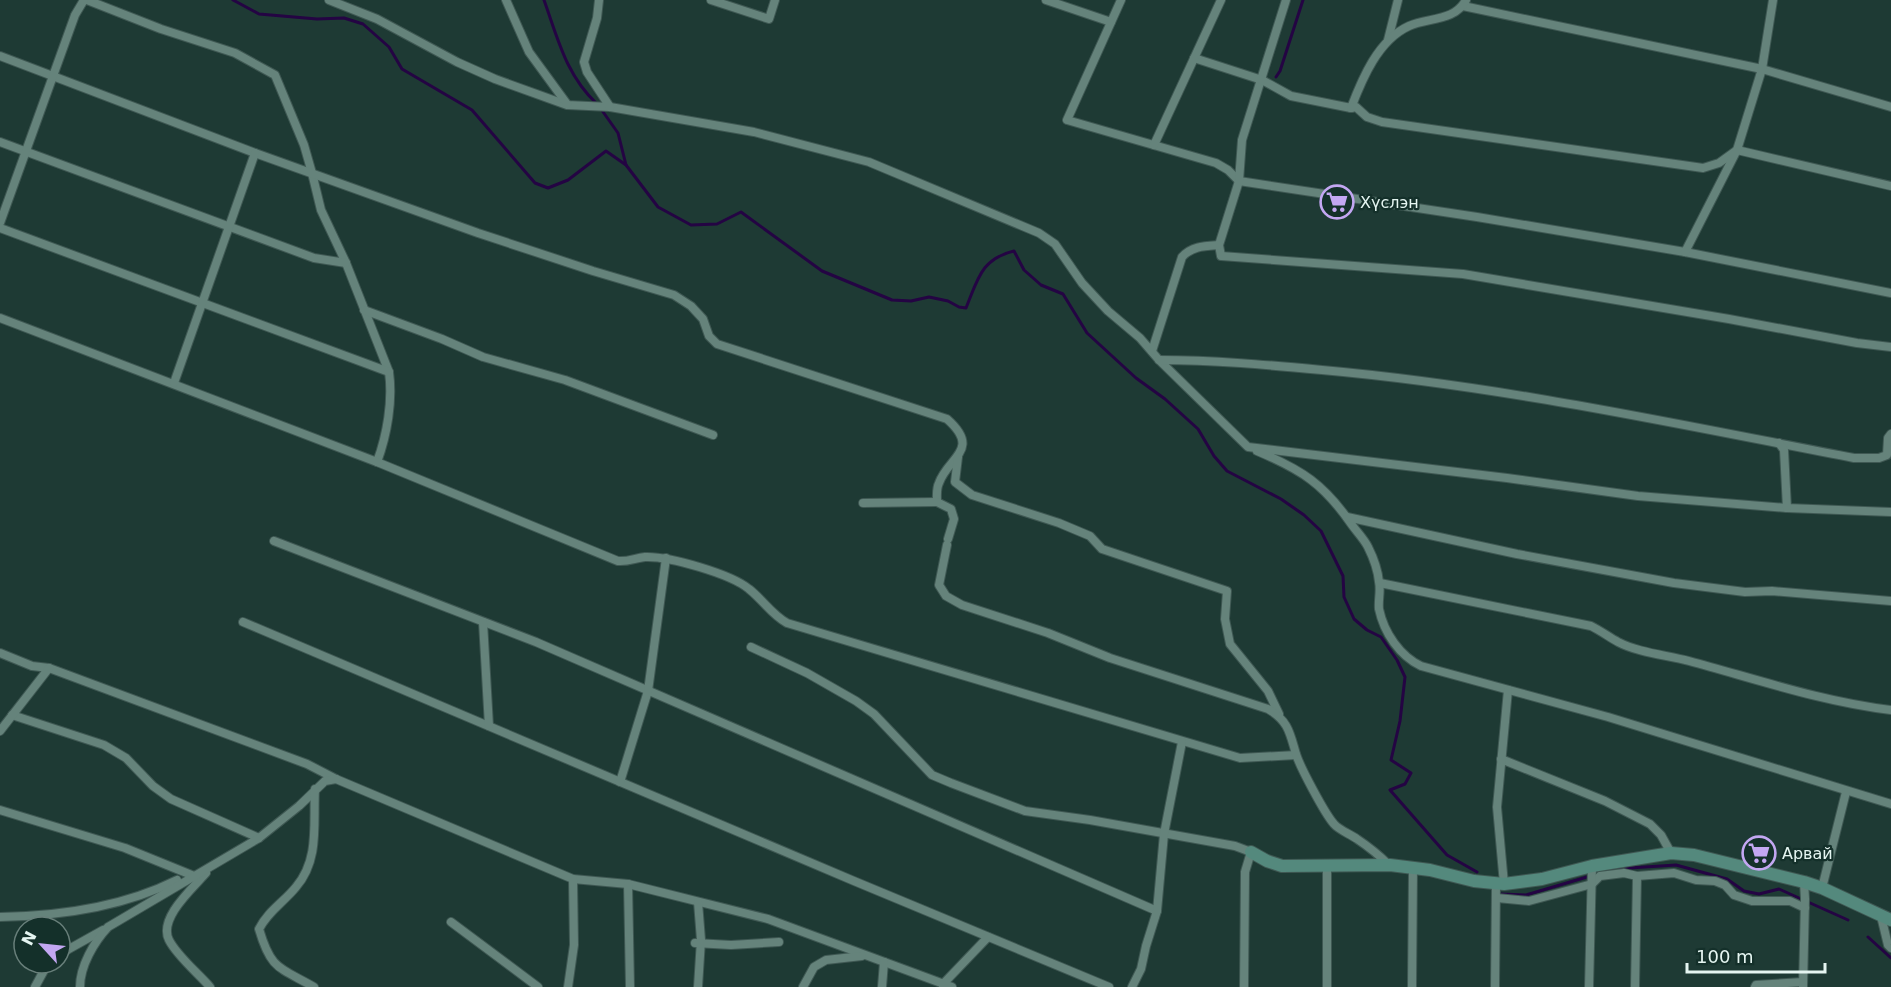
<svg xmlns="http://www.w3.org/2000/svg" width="1891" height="987" font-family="'DejaVu Sans',sans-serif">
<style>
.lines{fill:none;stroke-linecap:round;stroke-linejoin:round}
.stream{stroke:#240443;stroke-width:3}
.street-casing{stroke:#3f5853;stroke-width:10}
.secondary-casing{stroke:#3f5853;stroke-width:14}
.street{stroke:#65837b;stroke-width:8}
.secondary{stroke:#54897d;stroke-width:12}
.labels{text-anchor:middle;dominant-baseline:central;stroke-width:4.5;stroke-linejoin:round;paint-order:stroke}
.poi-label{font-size:16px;fill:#e5f5f1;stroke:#14302a;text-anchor:start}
</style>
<rect width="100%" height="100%" fill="#1e3a34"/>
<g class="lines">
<g class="stream">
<path d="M 233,0 L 259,14 L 317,19 L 344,18 L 363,24 L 389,47 L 402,69 L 472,110 L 535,183 L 548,188 L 568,180 L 606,151 L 626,165 L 658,207 L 691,225 L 717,224 L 741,212 L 822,271 L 892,300 L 911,301 L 929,297 L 948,301 L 959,307 L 966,308 C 978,279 981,259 1014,251 L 1024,270 L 1041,285 L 1063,294 L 1087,333 L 1136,378 L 1165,399 L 1198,429 L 1214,456 L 1227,471 L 1281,499 L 1304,515 L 1321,531 L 1343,576 L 1344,597 L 1354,619 L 1367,630 L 1381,637 L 1397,660 L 1405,677 L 1400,721 L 1391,760 L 1411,773 L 1405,784 L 1390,790 L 1447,855 L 1477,872"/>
<path d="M 544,0 C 558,39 566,75 597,104"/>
<polyline points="1276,77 1280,71 1303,0"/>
<polyline points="601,109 618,133 626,165"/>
<polyline points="1501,894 1526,895 1614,869 1676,865 1727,879 1744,891 1759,894 1779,889 1848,920"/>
<polyline points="1868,937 1891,958"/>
</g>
<defs>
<g id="street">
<path d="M 87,0 L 161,29 L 235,53 L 275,75 L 304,145 L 312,173 L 321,210 L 346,263 L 389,372 C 393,401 387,435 377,462"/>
<polyline points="329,0 377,19 457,62 495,79 567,105 610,107 754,132 869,162 1039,233 1055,244 1082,283 1108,311 1140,338 1159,360 1248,447 1507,478 1638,496 1787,508 1891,512"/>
<polyline points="506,0 529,52 567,104"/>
<polyline points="599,0 597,18 584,62 587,72 610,107"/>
<polyline points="711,0 769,19 775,0"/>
<polyline points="1046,0 1111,22"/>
<polyline points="1121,0 1067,120 1216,163 1228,170 1239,181 1477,217 1685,252 1891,293"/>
<polyline points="1286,0 1242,140 1239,181 1219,245 1221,256 1463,274 1729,319 1857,343 1891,347"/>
<polyline points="1463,6 1762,69 1891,107"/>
<polyline points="1388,40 1398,0"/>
<path d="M 0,56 L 255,153 L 478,233 L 593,271 L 674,295 L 691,306 L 703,319 L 709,336 L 717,344 L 947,419 C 982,450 948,457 939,483 C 936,489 937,496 937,502 L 951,509 L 954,519 L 948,539"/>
<path d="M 1194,58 L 1262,80 L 1291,96 L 1351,108 C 1362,79 1378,40 1409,26 C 1428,17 1454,22 1466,0"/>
<polyline points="1351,108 1356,107 1367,117 1382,122 1703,168 1719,163 1737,150 1891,186"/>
<polyline points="0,142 314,258 346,263"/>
<polyline points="1154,145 1221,0"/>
<polyline points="0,223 75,15 84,0"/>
<polyline points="0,228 389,372"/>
<polyline points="1685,252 1737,150 1762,69 1773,0"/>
<polyline points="364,310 442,339 483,357 565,380 713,435"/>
<path d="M 0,318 L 377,462 L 618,561 C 628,562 635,558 645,557 C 669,556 731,574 749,589 C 763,600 772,615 787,623 L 1240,758 L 1296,755"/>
<path d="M 1152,351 L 1182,257 C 1192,246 1205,246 1219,245"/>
<path d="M 1159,360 C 1214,360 1268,365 1322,370 C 1502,386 1677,424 1854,458 L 1879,458 L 1887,455 L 1888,438 L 1891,434"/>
<polyline points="174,383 255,153"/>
<polyline points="1779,443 1784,450 1787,508"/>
<path d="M 1257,451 C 1302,470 1324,484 1352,525 C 1357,532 1364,539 1368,547 C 1373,557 1378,571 1379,582 C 1381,591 1378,600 1379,609 C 1384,633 1400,656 1421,666 L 1608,717 L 1891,804"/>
<polyline points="958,457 955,482 972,495 1059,523 1090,536 1102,549 1227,591 1225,619 1230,644 1268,691 1279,714"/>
<polyline points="863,503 937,502"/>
<polyline points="1347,517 1517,554 1674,583 1745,592 1772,591 1891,601"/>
<polyline points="274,541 536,642 1157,911"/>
<path d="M 947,545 L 939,585 L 946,596 L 962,605 L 1048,633 L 1110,658 L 1268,709 C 1289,721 1290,734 1296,754 C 1300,767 1325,814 1334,824 C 1339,830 1350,834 1357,839 C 1369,847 1379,855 1389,865"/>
<path d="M 1380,583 L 1591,626 C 1601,631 1609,637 1618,642 C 1639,653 1667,655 1689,661 C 1756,679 1823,702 1891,710"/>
<polyline points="243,622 854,881 1109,987"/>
<polyline points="483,622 489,726"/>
<polyline points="751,647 807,673 856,701 874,714 932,775 951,783 1025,811 1090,820 1235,846 1251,852 1245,872 1244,987"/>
<polyline points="0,653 32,666 49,668 307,764 336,779 573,879 628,884 768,919 952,987"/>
<polyline points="12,715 104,745 126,758 153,786 171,799 259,838"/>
<polyline points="0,731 49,668"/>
<polyline points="1501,759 1605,801 1650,824 1661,835 1671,853"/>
<polyline points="620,782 648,691 666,558"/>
<polyline points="0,810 125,848 194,876"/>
<path d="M 206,873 C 193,888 158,918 169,940 C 177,956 198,973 210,987"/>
<polyline points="628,884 630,987"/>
<polyline points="1504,884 1497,807 1508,690"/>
<polyline points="1822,888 1846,792"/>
<polyline points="1497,898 1529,901 1592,884 1600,876 1624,873 1637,876 1674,873 1696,880 1715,881 1725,885 1734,895 1752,901 1790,901 1805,908"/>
<polyline points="698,902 701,940 698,987"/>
<polyline points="1881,916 1888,945 1891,948"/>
<path d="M 0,917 C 60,916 123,907 177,880"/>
<polyline points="451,922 538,987"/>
<polyline points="695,943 731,945 779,942"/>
<polyline points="60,954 103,930"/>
<polyline points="35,987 48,963"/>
<path d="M 80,987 C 80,966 94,942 108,927 L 259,838 L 299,806 L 325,781 L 336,779"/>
<path d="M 314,987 C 279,967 271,970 259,929 C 268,911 284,902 296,887 C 320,859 313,823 315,789"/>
<polyline points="568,987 574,945 573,879"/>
<polyline points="803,987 814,967 826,960 862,956"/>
<polyline points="882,987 884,962"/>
<polyline points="943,987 943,984 988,937"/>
<polyline points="1132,987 1141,969 1146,946 1157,911 1164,834 1182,742"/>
<polyline points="1327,987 1327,867"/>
<polyline points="1412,987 1413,867"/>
<polyline points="1495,987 1496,884"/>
<polyline points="1589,987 1592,866"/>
<polyline points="1635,987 1637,876"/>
<polyline points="1755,987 1756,985 1803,982"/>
<polyline points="1803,987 1805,899 1804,882"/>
</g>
<polyline id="secondary" points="1251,852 1267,861 1282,866 1390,865 1430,870 1474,881 1504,884 1542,879 1592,866 1671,853 1694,855 1804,882 1822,888 1891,920"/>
</defs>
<use href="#street" class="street-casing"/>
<use href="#secondary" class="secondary-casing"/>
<use href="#street" class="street"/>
<use href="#secondary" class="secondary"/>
</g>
<defs>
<symbol id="supermarket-ring" viewBox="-11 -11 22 22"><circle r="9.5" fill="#14302a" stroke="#c3a7f2" stroke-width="1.5"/><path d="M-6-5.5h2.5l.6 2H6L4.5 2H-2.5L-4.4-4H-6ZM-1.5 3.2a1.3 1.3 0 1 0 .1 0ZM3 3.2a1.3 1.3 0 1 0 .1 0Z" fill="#c3a7f2"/></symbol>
</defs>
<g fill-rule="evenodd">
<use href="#supermarket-ring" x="1318" y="183" width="38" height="38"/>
<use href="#supermarket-ring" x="1740" y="834" width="38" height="38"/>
</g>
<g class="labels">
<g class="poi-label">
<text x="1360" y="202">Хүслэн</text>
<text x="1782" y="853">Арвай</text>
</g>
</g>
<g transform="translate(42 945) rotate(297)"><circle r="28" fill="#14302a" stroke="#687f7a" stroke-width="1.5"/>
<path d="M0-4.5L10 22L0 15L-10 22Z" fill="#c3a7f2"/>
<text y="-9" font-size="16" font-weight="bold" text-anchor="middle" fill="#e5f5f1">N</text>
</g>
<path d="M1687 963v9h138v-9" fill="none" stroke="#e5f5f1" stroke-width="3"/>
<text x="1696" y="963" font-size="18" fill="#e5f5f1" stroke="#14302a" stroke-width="4.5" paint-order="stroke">100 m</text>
</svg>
